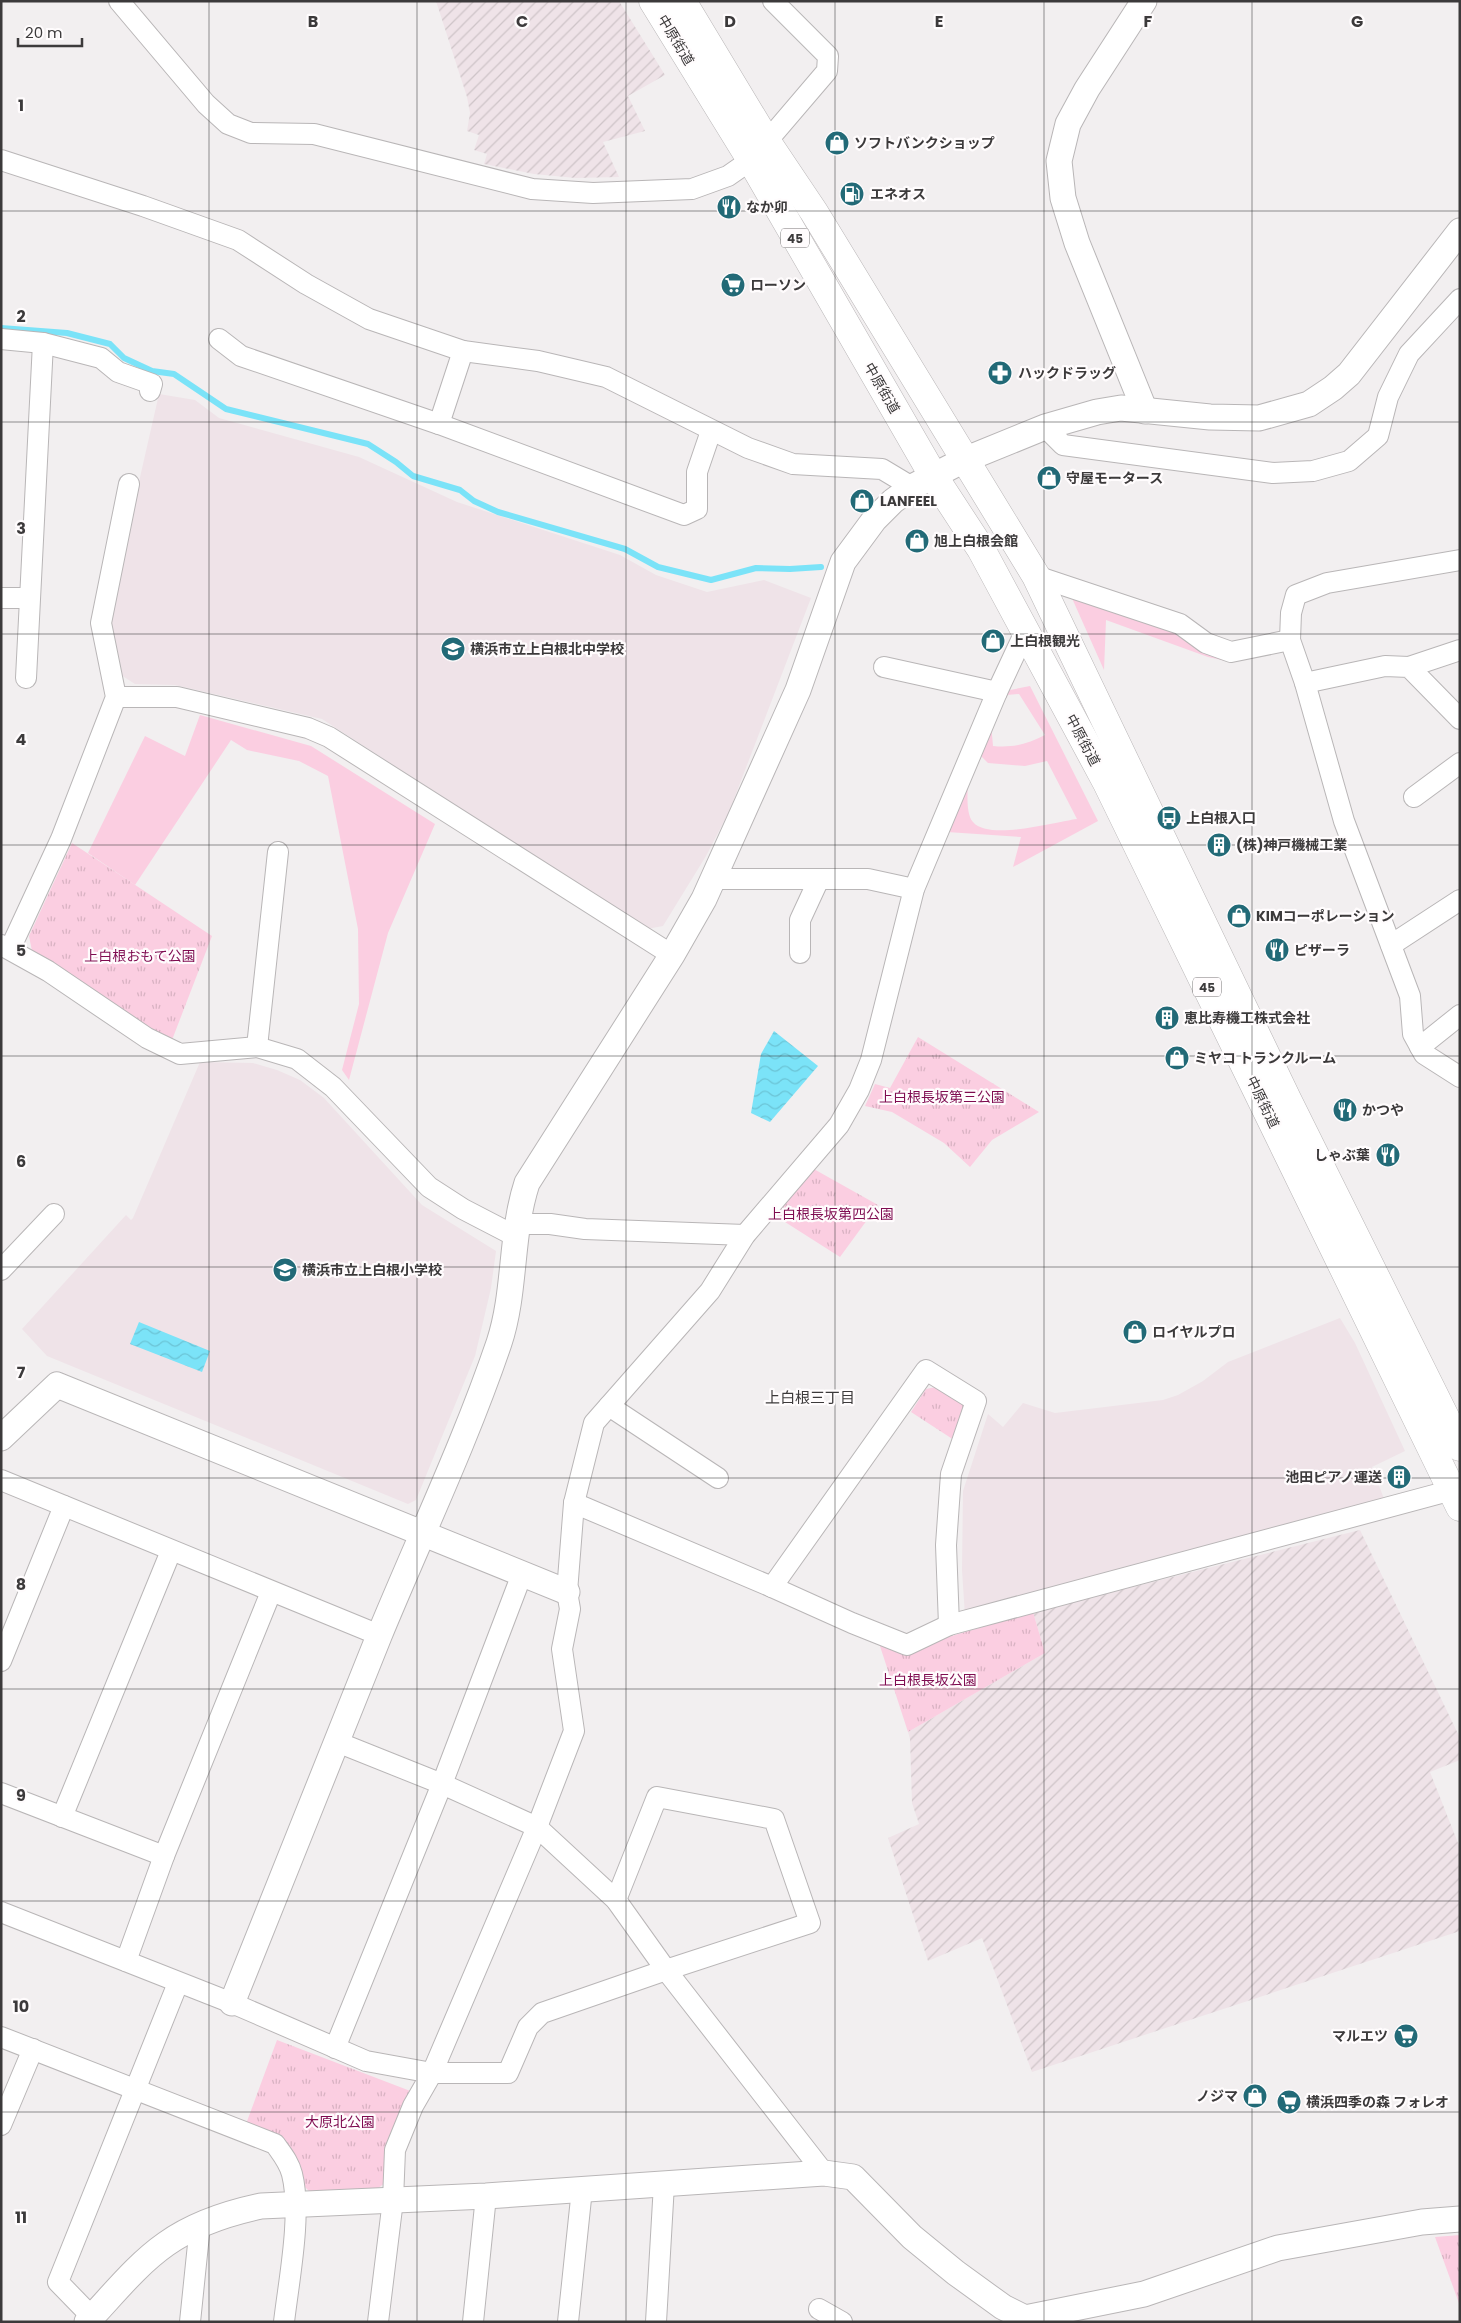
<svg xmlns="http://www.w3.org/2000/svg" width="1461" height="2323" font-family="Poppins,'Noto Sans JP',sans-serif">
<style>
.built{fill:#efe3e8}
.industrial{fill:url(#industrial-furrows)}
.grass{fill:#fbcee1}
.park{fill:url(#park-tufts)}
.water{fill:url(#water-waves)}
.lines{fill:none;stroke-linecap:round;stroke-linejoin:round}
.stream{stroke:#7be3f8;stroke-width:6}
.minor-casing{stroke:#b9b6b7;stroke-width:22}
.tertiary-casing{stroke:#b9b6b7;stroke-width:27}
.primary-casing{stroke:#b9b6b7;stroke-width:29}
.minor{stroke:#fff;stroke-width:20}
.tertiary{stroke:#fff;stroke-width:25}
.primary{stroke:#fff;stroke-width:28}
.grid{fill:none;stroke:#3c3a3b;stroke-width:1;stroke-opacity:0.55}
.labels{text-anchor:middle;dominant-baseline:central;stroke-width:4.5;stroke-linejoin:round;paint-order:stroke}
.shield{fill:#fffcfd;stroke:#767475;stroke-width:1}
.shield-label{font-size:12px;font-weight:bold;fill:#3c3a3b}
.street-label{font-size:14px;fill:#3c3a3b;stroke:#fffcfd}
.poi-label{font-size:14px;font-weight:bold;fill:#3c3a3b;stroke:#fffcfd;text-anchor:start}
.park-label{font-size:14px;fill:#7f0c51;stroke:#fffcfd}
.neighbourhood-label{font-size:15px;fill:#3c3a3b;stroke:#fffcfd}
.grid-label{font-size:16px;text-anchor:middle;font-weight:bold;fill:#3c3a3b;stroke:#fffcfd;stroke-width:4.5;stroke-linejoin:round;paint-order:stroke}
</style>
<defs>
<pattern id="industrial-furrows" width="10" height="10" patternUnits="userSpaceOnUse" patternTransform="scale(1.25)"><rect width="10" height="10" fill="#efe3e8"/><path d="M-1 1l2-2M0 10L10 0M9 11l2-2" fill="none" stroke="#cec4c8"/></pattern>
<pattern id="park-tufts" width="24" height="20" patternUnits="userSpaceOnUse" patternTransform="scale(1.25)"><rect width="24" height="20" fill="#fbcee1"/><path d="M3 7l-1-3M5 7V3M7 7l1-3M15 17l-1-3M17 17v-4M19 17l1-3" fill="none" stroke="#d8b2c2"/></pattern>
<pattern id="water-waves" width="16" height="10" patternUnits="userSpaceOnUse" patternTransform="scale(1.25)"><rect width="16" height="10" fill="#7be3f8"/><path d="M0 5q4-4 8 0t8 0" fill="none" stroke="#6bc4d6"/></pattern>
</defs>
<rect width="100%" height="100%" fill="#f2eff0"/>
<g class="built">
<polygon points="159,394 195,400 219,418 359,457 457,502 620,555 656,575 707,592 764,580 811,598 729,812 706,856 663,926 647,929 322,719 175,685 135,684 121,675 107,622"/>
<polygon points="200,1062 253,1063 277,1070 300,1080 324,1098 422,1205 496,1251 491,1288 475,1356 416,1500 408,1504 47,1356 22,1329 126,1215 131,1220 133,1218"/>
<polygon points="1340,1318 1355,1343 1405,1451 1372,1467 1386,1504 965,1616 962,1570 963,1491 988,1414 1003,1427 1023,1403 1055,1413 1163,1400 1178,1395 1203,1381 1228,1362"/>
</g>
<g class="industrial">
<polygon points="436,1 619,1 665,75 628,96 645,131 603,142 619,177 576,178 534,174 484,164 487,154 474,150 479,135 467,131 470,113 467,97"/>
<polygon points="1360,1530 1460,1738 1460,1760 1430,1772 1460,1848 1460,1931 1032,2072 982,1938 928,1961 888,1838 919,1824 912,1803 910,1739 908,1732 1045,1653 1033,1612"/>
</g>
<g class="grass">
<polygon points="1071,596 1179,632 1199,650 1231,662 1208,657 1106,620 1104,670"/>
<path d="M 1030,686 L 1098,821 L 1013,867 L 1021,837 L 947,832 L 968,777 C 968,789 965,813 973,822 C 989,841 1054,822 1077,819 L 1047,761 L 1025,766 L 988,763 L 979,754 L 991,723 L 993,746 C 1013,748 1028,744 1045,735 L 1019,694 L 1007,695 L 999,709 L 1005,691 Z"/>
<polygon points="200,715 311,746 435,824 388,933 349,1080 342,1070 359,1004 358,929 328,776 299,761 247,750 231,740 135,885 88,853 145,736 185,756"/>
</g>
<g class="park">
<polygon points="72,843 212,936 172,1040 150,1031 32,951 29,936"/>
<polygon points="918,1037 1039,1112 992,1140 970,1167 944,1143 892,1112 865,1106 875,1084 890,1088"/>
<polygon points="812,1168 878,1205 840,1257 774,1215"/>
<polygon points="936,1387 960,1399 964,1408 954,1440 911,1412 926,1389"/>
<polygon points="1033,1612 1045,1653 908,1732 878,1640 907,1649"/>
<polygon points="277,2040 413,2092 386,2182 376,2190 311,2193 305,2187 293,2153 246,2124"/>
<polygon points="1460,2235 1460,2306 1435,2237"/>
</g>
<g class="water">
<polygon points="774,1031 818,1066 770,1122 751,1113 761,1054"/>
<polygon points="139,1322 210,1351 202,1372 130,1344"/>
</g>
<g class="lines">
<polyline class="stream" points="1,328 67,333 110,344 124,358 152,371 174,374 226,409 368,444 396,462 413,476 460,490 474,501 498,512 625,549 658,567 711,580 756,568 790,569 821,567"/>
<defs>
<g id="minor">
<polyline points="119,1 206,104 228,124 251,133 314,134 532,189 593,193 692,189 728,176 751,160 827,71 828,56 773,1"/>
<polyline points="1,160 143,206 238,240 306,284 369,319 463,351 538,361 606,377 748,448 793,464 882,469 912,487"/>
<polyline points="1,339 43,343 101,358 118,372 152,384 150,391"/>
<polyline points="219,339 241,356 439,424 684,515 697,509 697,472 711,431"/>
<polyline points="439,424 463,351"/>
<polyline points="1045,427 1063,445 1273,473 1313,471 1349,461 1378,436 1388,397 1409,354 1460,299"/>
<polyline points="1460,560 1327,583 1296,595 1291,613 1290,640 1305,683 1344,821 1410,996 1413,1034 1424,1054 1460,1077"/>
<polyline points="1036,576 1180,624 1206,643 1231,652 1290,640"/>
<polyline points="1,598 29,598"/>
<polyline points="884,667 997,692"/>
<polyline points="1409,667 1460,650"/>
<polyline points="26,678 43,343"/>
<polyline points="1305,683 1385,666 1409,667 1460,719"/>
<polyline points="116,697 177,697 308,728 329,737 672,955"/>
<polyline points="1414,797 1460,763"/>
<polyline points="715,879 868,879 914,889"/>
<polyline points="1,945 48,971 147,1038 180,1054 257,1047 297,1059 333,1087 429,1187 463,1209 517,1237"/>
<polyline points="1391,945 1460,900"/>
<polyline points="10,949 61,839 116,697 101,623 129,484"/>
<polyline points="800,953 800,920 819,879"/>
<polyline points="257,1047 278,852"/>
<polyline points="1420,1047 1460,1015"/>
<polyline points="518,1224 550,1224 585,1229 745,1235"/>
<polyline points="1,1270 54,1214"/>
<polyline points="609,1406 718,1478"/>
<polyline points="1,1480 379,1635"/>
<polyline points="574,1503 772,1587 852,1623 907,1645 949,1625 1460,1488"/>
<polyline points="772,1587 926,1370 976,1401 951,1474 946,1545 949,1625"/>
<polyline points="1,1661 64,1506"/>
<polyline points="337,1742 442,1784 537,1827 616,1900 666,1970 824,2173"/>
<polyline points="1,1793 164,1856"/>
<polyline points="62,1817 171,1551"/>
<polyline points="1,1912 232,2003 366,2061 432,2073 508,2073 528,2027 542,2013 666,1970 810,1923 774,1819 657,1797 616,1900"/>
<polyline points="126,1961 164,1856 271,1592"/>
<path d="M 1,2037 L 275,2144 C 282,2154 289,2162 292,2174 C 302,2214 289,2279 284,2322"/>
<polyline points="335,2048 442,1784 522,1574"/>
<polyline points="1,2125 33,2049"/>
<polyline points="819,2309 842,2322"/>
<polyline points="92,2317 58,2282 178,1983"/>
<polyline points="190,2322 200,2225"/>
<polyline points="378,2322 393,2200 395,2150 413,2106 432,2073 537,1827 574,1731 562,1649 570,1609 567,1592 574,1503 594,1423 710,1291 745,1235 839,1125 859,1090 871,1060 914,889 997,692 1025,632"/>
<polyline points="473,2322 486,2196"/>
<polyline points="568,2322 582,2189"/>
<polyline points="656,2322 664,2184"/>
</g>
<g id="tertiary">
<polyline points="1144,1 1087,89 1068,124 1059,161 1063,198 1077,243 1145,411"/>
<polyline points="1,1438 57,1385 567,1592"/>
<path d="M 232,2003 C 281,1881 330,1758 379,1636 C 419,1539 465,1443 499,1343 C 516,1292 510,1235 527,1183 L 672,955 L 704,899 L 798,690 L 843,562 L 874,520 L 893,501 L 912,487 L 964,460 L 1045,427 L 1097,412 L 1121,408 L 1210,417 L 1259,418 L 1309,404 L 1333,388 L 1349,374 L 1460,231"/>
<path d="M 87,2322 C 112,2296 136,2265 166,2244 C 194,2224 228,2213 261,2206 L 486,2196 L 824,2173 L 853,2177 L 912,2237 L 956,2273 L 1003,2307 L 1025,2318 L 1144,2294 L 1278,2248 L 1422,2222 L 1460,2219"/>
</g>
<g id="primary">
<polyline points="653,1 751,160 934,477 981,549 1107,783 1460,1507"/>
<polyline points="682,1 767,142 814,212 1036,576 1287,1099 1460,1447"/>
</g>
</defs>
<use href="#minor" class="minor-casing"/>
<use href="#tertiary" class="tertiary-casing"/>
<use href="#primary" class="primary-casing"/>
<use href="#minor" class="minor"/>
<use href="#tertiary" class="tertiary"/>
<use href="#primary" class="primary"/>
</g>
<path class="grid" d="M 209,1 L 209,2322M 417,1 L 417,2322M 626,1 L 626,2322M 835,1 L 835,2322M 1044,1 L 1044,2322M 1252,1 L 1252,2322M 1,211 L 1460,211M 1,422 L 1460,422M 1,634 L 1460,634M 1,845 L 1460,845M 1,1056 L 1460,1056M 1,1267 L 1460,1267M 1,1478 L 1460,1478M 1,1689 L 1460,1689M 1,1901 L 1460,1901M 1,2112 L 1460,2112"/>
<defs>
<symbol id="shop-disc" viewBox="-11 -11 22 22"><circle r="9.5" fill="#226a77" stroke="#fffcfd"/><path d="M-5-2.5h2.3a2.7 3.5 0 0 1 5.4 0H5L5.5 6h-11ZM-1.5-2.5h3a1.5 2.3 0 0 0-3 0Z" fill="#fff"/></symbol>
<symbol id="fuel-disc" viewBox="-11 -11 22 22"><circle r="9.5" fill="#226a77" stroke="#fffcfd"/><path d="M-5.5-6h7V0h2V4h1.3V-2.5L3-4.5l.8-.8L6-3V5H2.5V1h-1V6h-7ZM-4.2-4.7v3.2H.2V-4.7Z" fill="#fff"/></symbol>
<symbol id="restaurant-disc" viewBox="-11 -11 22 22"><circle r="9.5" fill="#226a77" stroke="#fffcfd"/><path d="M-5-6h1v4h1v-4h1v4h1v-4h1v5L-1.5 .5V6h-2V.5L-5-1ZM5-6V6H3V1.5H1.5Q1.5-4 5-6Z" fill="#fff"/></symbol>
<symbol id="supermarket-disc" viewBox="-11 -11 22 22"><circle r="9.5" fill="#226a77" stroke="#fffcfd"/><path d="M-6-5.5h2.5l.6 2H6L4.5 2H-2.5L-4.4-4H-6ZM-1.5 3.2a1.3 1.3 0 1 0 .1 0ZM3 3.2a1.3 1.3 0 1 0 .1 0Z" fill="#fff"/></symbol>
<symbol id="pharmacy-disc" viewBox="-11 -11 22 22"><circle r="9.5" fill="#226a77" stroke="#fffcfd"/><path d="M-2-6h4v4h4v4h-4v4h-4v-4h-4v-4h4Z" fill="#fff"/></symbol>
<symbol id="school-disc" viewBox="-11 -11 22 22"><circle r="9.5" fill="#226a77" stroke="#fffcfd"/><path d="M0-5L7-2L0 1L-7-2ZM-4 1L0 2.5L4 1V4Q0 6-4 4Z" fill="#fff"/></symbol>
<symbol id="bus-disc" viewBox="-11 -11 22 22"><circle r="9.5" fill="#226a77" stroke="#fffcfd"/><path d="M-5-6H5V4H4V6H2V4H-2V6H-4V4H-5ZM-3.5-4V0h7V-4ZM-3.5 1.2v1.5H-2V1.2ZM2 1.2v1.5H3.5V1.2Z" fill="#fff"/></symbol>
<symbol id="building-disc" viewBox="-11 -11 22 22"><circle r="9.5" fill="#226a77" stroke="#fffcfd"/><path d="M-4-6H4V6H1V3H-1V6H-4ZM-2.5-4.3h1.7v1.8h-1.7ZM.8-4.3h1.7v1.8H.8ZM-2.5-1h1.7V.8h-1.7ZM.8-1h1.7V.8H.8Z" fill="#fff"/></symbol>
</defs>
<g fill-rule="evenodd">
<use href="#shop-disc" x="823" y="129" width="28" height="28"/>
<use href="#fuel-disc" x="838" y="180" width="28" height="28"/>
<use href="#restaurant-disc" x="715" y="193" width="28" height="28"/>
<use href="#supermarket-disc" x="719" y="271" width="28" height="28"/>
<use href="#pharmacy-disc" x="986" y="359" width="28" height="28"/>
<use href="#shop-disc" x="1035" y="464" width="28" height="28"/>
<use href="#shop-disc" x="848" y="487" width="28" height="28"/>
<use href="#shop-disc" x="903" y="527" width="28" height="28"/>
<use href="#shop-disc" x="979" y="627" width="28" height="28"/>
<use href="#school-disc" x="439" y="635" width="28" height="28"/>
<use href="#bus-disc" x="1155" y="804" width="28" height="28"/>
<use href="#building-disc" x="1205" y="831" width="28" height="28"/>
<use href="#shop-disc" x="1225" y="902" width="28" height="28"/>
<use href="#restaurant-disc" x="1263" y="936" width="28" height="28"/>
<use href="#building-disc" x="1153" y="1004" width="28" height="28"/>
<use href="#shop-disc" x="1163" y="1044" width="28" height="28"/>
<use href="#restaurant-disc" x="1331" y="1096" width="28" height="28"/>
<use href="#restaurant-disc" x="1374" y="1141" width="28" height="28"/>
<use href="#school-disc" x="271" y="1256" width="28" height="28"/>
<use href="#shop-disc" x="1121" y="1318" width="28" height="28"/>
<use href="#building-disc" x="1385" y="1463" width="28" height="28"/>
<use href="#supermarket-disc" x="1392" y="2022" width="28" height="28"/>
<use href="#shop-disc" x="1241" y="2082" width="28" height="28"/>
<use href="#supermarket-disc" x="1275" y="2088" width="28" height="28"/>
</g>
<g class="labels">
<g class="shield">
<rect x="781" y="228.5" width="28" height="19" rx="4"/>
<rect x="1193" y="977.5" width="28" height="19" rx="4"/>
</g>
<g class="shield-label">
<text x="795" y="238">45</text>
<text x="1207" y="987">45</text>
</g>
<g class="street-label">
<text transform="translate(676 40) rotate(59)">中原街道</text>
<text transform="translate(882 388) rotate(60)">中原街道</text>
<text transform="translate(1083 740) rotate(62)">中原街道</text>
<text transform="translate(1263 1102) rotate(64)">中原街道</text>
</g>
<g class="poi-label">
<text x="854" y="143">ソフトバンクショップ</text>
<text x="870" y="194">エネオス</text>
<text x="746" y="207">なか卯</text>
<text x="750" y="285">ローソン</text>
<text x="1018" y="373">ハックドラッグ</text>
<text x="1066" y="478">守屋モータース</text>
<text x="880" y="501">LANFEEL</text>
<text x="934" y="541">旭上白根会館</text>
<text x="1010" y="641">上白根観光</text>
<text x="470" y="649">横浜市立上白根北中学校</text>
<text x="1186" y="818">上白根入口</text>
<text x="1236" y="845">(株)神戸機械工業</text>
<text x="1256" y="916">KIMコーポレーション</text>
<text x="1294" y="950">ピザーラ</text>
<text x="1184" y="1018">恵比寿機工株式会社</text>
<text x="1194" y="1058">ミヤコ トランクルーム</text>
<text x="1362" y="1110">かつや</text>
<text x="1370" y="1155" text-anchor="end">しゃぶ葉</text>
<text x="302" y="1270">横浜市立上白根小学校</text>
<text x="1152" y="1332">ロイヤルプロ</text>
<text x="1382" y="1477" text-anchor="end">池田ピアノ運送</text>
<text x="1388" y="2036" text-anchor="end">マルエツ</text>
<text x="1238" y="2096" text-anchor="end">ノジマ</text>
<text x="1306" y="2102">横浜四季の森 フォレオ</text>
</g>
<g class="park-label">
<text x="140" y="956">上白根おもて公園</text>
<text x="942" y="1097">上白根長坂第三公園</text>
<text x="831" y="1214">上白根長坂第四公園</text>
<text x="928" y="1680">上白根長坂公園</text>
<text x="340" y="2122">大原北公園</text>
</g>
<g class="neighbourhood-label">
<text x="810" y="1397">上白根三丁目</text>
</g>
</g>
<g class="grid-label">
<text x="313" y="27">B</text>
<text x="522" y="27">C</text>
<text x="730" y="27">D</text>
<text x="939" y="27">E</text>
<text x="1148" y="27">F</text>
<text x="1357" y="27">G</text>
<text x="21" y="111">1</text>
<text x="21" y="322">2</text>
<text x="21" y="534">3</text>
<text x="21" y="745">4</text>
<text x="21" y="956">5</text>
<text x="21" y="1167">6</text>
<text x="21" y="1378">7</text>
<text x="21" y="1590">8</text>
<text x="21" y="1801">9</text>
<text x="21" y="2012">10</text>
<text x="21" y="2223">11</text>
</g>
<rect width="1461" height="2323" fill="none" stroke="#3c3a3b" stroke-width="5"/>
<path d="M18 38v8h64v-8" fill="none" stroke="#3c3a3b" stroke-width="2.5"/>
<text x="25" y="38" font-size="15" fill="#3c3a3b" stroke="#fffcfd" stroke-width="4" paint-order="stroke">20 m</text>
</svg>
